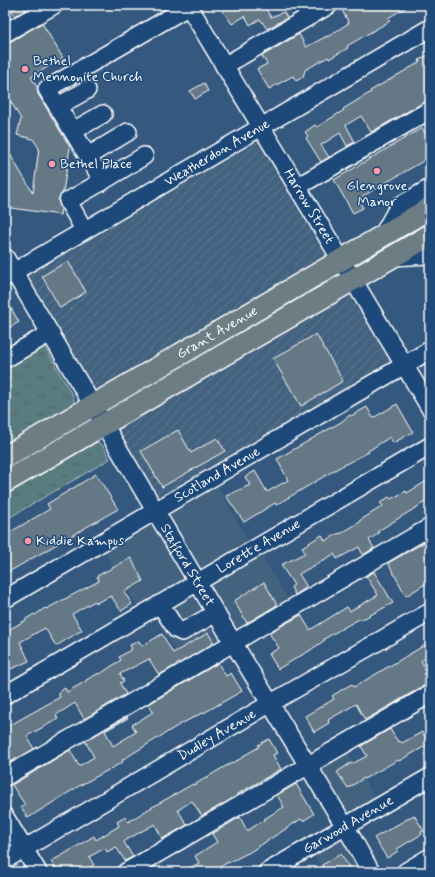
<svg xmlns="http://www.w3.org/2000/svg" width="435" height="877" font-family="Mynerve,sans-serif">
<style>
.built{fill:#436280}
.industrial{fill:url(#industrial-furrows)}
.grass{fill:url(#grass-tufts);stroke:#acbdc0}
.building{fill:#657886;stroke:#fff}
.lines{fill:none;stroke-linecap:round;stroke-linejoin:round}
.minor-casing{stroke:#fff;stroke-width:20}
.major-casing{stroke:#fff;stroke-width:24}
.minor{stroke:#1f4a7a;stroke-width:17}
.major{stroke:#6c7e84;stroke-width:21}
.poi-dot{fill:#ff9aa2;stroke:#1f4a7a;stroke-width:1.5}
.labels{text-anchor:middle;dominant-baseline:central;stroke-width:3;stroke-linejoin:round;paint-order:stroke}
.poi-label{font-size:14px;fill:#fff;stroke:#1f4a7a;text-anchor:start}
.street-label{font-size:14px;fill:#fff;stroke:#1f4a7a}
</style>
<defs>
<pattern id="industrial-furrows" width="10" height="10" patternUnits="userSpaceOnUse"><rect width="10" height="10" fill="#436280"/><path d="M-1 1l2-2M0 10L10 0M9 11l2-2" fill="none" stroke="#5f7a93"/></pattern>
<pattern id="grass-tufts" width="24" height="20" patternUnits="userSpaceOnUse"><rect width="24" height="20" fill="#597b80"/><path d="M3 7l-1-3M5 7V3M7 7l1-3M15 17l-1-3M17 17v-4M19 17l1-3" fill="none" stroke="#526466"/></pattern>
</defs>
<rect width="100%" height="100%" fill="#34587e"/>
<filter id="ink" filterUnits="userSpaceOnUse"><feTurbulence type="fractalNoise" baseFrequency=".025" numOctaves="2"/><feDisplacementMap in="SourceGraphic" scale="8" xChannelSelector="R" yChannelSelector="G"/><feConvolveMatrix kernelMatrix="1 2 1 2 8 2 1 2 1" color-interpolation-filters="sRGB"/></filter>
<g filter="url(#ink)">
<g class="built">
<polygon points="213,478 253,549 257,547 293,608 187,671 151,610 142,614 100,544"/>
<polygon points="343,745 380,806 345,827 371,872 324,872 310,847 345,827 308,766"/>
</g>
<polygon class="industrial" points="261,127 405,365 155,511 104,424 325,295 106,398 93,406 14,272"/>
<g class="grass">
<polygon points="42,342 74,398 74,406 5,448 5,363"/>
<polygon points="95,441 103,446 110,459 5,520 5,488"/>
</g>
<g class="building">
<polygon points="20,5 23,5 26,10 15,16 11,10"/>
<polygon points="223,5 263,5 271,17 284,12 287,18 267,29 260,19 250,25 245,16 232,24 223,11 225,9"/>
<polygon points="339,5 410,5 388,18 390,21 347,46 348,48 329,59 328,57 305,70 303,77 296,81 293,76 269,89 257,69 267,64 262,56 299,34 306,47 327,36 327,37 349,23"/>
<polygon points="42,23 63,58 31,77 37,87 38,94 70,147 63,192 60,196 58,200 61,209 60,215 5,207 5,146 33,193 39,148 33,139 17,135 21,119 5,92 5,43 10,42"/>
<polygon points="430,54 430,99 371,132 361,116 346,125 355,142 347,146 340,133 321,145 329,157 321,162 306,138 308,136 305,132 315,125 317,127 344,110 343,109 371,92 370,91 420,62 419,60"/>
<polygon points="204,83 208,91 195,99 190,91"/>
<polygon points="422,128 430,141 430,157 358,199 363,208 353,213 334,180"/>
<polygon points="68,261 86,292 60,308 42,276"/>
<polygon points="5,298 19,322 9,328 5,322"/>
<polygon points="316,334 343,381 301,406 273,359"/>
<polygon points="397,404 413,432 393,443 390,437 368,451 369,452 340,467 276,505 275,503 244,522 226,496 250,485 245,477 255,471 267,492 288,480 277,459 341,422 350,415 351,416 367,407 373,418"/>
<polygon points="178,430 191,453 217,438 225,451 162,487 141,451"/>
<polygon points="96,474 118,509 5,574 5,535 50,509 47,504"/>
<polygon points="430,479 430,499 378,531 379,533 369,540 374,548 363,555 359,547 337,559 334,554 299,574 307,587 295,595 291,587 294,585 281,565 305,553 302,547 322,535 325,541 339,533 340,534 360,522 359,521 383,506 380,503 389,497 391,499 406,491 407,493"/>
<polygon points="430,539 430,581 406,596 388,563"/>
<polygon points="131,558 143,581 124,592 132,604 121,611 111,596 96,603 95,601 72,614 82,630 56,646 45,628 20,642 29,661 11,669 5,655 5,632 26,620 26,619 34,614 35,615 45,608 46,609 99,581 97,576"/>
<polygon points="374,572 393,603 361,620 361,618 343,628 324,639 325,640 309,651 278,669 269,654 279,648 269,633 301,615 310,630 347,607 350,611 378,595 366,576"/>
<polygon points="264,582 277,605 247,623 234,601"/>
<polygon points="208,633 214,643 159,675 149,659 120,674 124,681 120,683 126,694 84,719 75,703 59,713 56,715 58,719 27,736 34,749 5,765 5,728 60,697 58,693 65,688 67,692 86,681 86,680 99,673 100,674 121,660 119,657 132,649 130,645 139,641 142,646 162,634 173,653"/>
<polygon points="430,642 430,655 421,661 430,675 430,684 425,685 365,720 356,704 328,720 329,723 314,732 305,716 334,699 332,696 343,689 352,684 354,687"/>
<polygon points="218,663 226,676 231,673 242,691 202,714 202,713 179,725 122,760 123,762 79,786 28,818 21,807 25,805 12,785 70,750 79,766 94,757 85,741 127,717 128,718 105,731 113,746 136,732 132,725 153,712 149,704"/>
<polygon points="390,729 398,742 400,741 402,743 422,732 429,744 399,761 398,760 364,779 364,778 348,788 337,772 351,763 352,764 367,756 361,746"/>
<polygon points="269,739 277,753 273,755 281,769 236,795 237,796 202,816 192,801 178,810 187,825 162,839 155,824 126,840 124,842 133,857 125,861 116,847 107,852 105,848 89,857 94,865 82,872 57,872 51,861 61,856 94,836 96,840 119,826 117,822 125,817 128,822 147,810 193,784 194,785 224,767 244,757 243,756 259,747 258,745"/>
<polygon points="296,784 314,814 303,821 301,819 250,852 228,863 228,862 212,872 182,872 199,863 195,856 217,842 212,834 240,817 247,831 264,820 264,819 284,807 277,795"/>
<polygon points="414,815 424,831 421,832 422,834 397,849 398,851 387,858 374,838"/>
<polygon points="341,854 352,872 326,872 322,865"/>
</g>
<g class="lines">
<defs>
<g id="minor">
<path id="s1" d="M 188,5 L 430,408"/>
<polyline points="5,33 54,5"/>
<polyline points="224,66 329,5"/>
<polyline points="58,106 87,90"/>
<polyline points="73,131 103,114"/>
<polyline points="88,156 128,132"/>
<polyline points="103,181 144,156"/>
<polyline points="297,187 430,110"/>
<polyline points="84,230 68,201 103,181 47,89 191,5"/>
<polyline points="382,236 399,206 430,188"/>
<path id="s2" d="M 5,257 L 234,644 L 352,838 L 371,872"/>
<polyline points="393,257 427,255 430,253"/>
<path id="s3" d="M 5,277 L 430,28"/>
<polyline points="5,359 50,333"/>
<path id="s4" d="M 5,599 L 430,350"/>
<polyline points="160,604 176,629 182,632 216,613"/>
<path id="s5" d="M 5,695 L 430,446"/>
<polyline points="5,777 430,527"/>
<polyline points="5,817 38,872"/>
<path id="s6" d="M 5,860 L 271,703 L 430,612"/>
<polyline points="126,872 430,694"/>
<path id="s7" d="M 267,872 L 430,777"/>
<polyline points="405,872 430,857"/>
</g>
<g id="major">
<path id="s8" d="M 5,457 L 430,208"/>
<polyline points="5,482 430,235"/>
</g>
</defs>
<use href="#minor" class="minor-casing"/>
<use href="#major" class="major-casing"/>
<use href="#minor" class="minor"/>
<use href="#major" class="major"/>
</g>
</g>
<g class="poi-dot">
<circle cx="25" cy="69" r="4"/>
<circle cx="52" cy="164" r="4"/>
<circle cx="377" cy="171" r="4"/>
<circle cx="28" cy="541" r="4"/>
</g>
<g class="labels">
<g class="poi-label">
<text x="33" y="61">Bethel<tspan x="33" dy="16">Mennonite Church</tspan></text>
<text x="60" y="164">Bethel Place</text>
<text x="377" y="186" text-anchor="middle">Glengrove<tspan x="377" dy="16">Manor</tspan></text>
<text x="36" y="541">Kiddie Kampus</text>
</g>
<g class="street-label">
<text stroke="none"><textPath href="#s3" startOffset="246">Weatherdon Avenue</textPath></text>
<text stroke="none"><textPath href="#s1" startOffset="235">Harrow Street</textPath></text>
<text stroke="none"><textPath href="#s8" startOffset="246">Grant Avenue</textPath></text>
<text stroke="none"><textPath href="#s4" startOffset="246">Scotland Avenue</textPath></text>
<text stroke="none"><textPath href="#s5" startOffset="294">Lorette Avenue</textPath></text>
<text stroke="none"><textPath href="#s2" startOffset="358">Stafford Street</textPath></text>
<text stroke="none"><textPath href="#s6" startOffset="246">Dudley Avenue</textPath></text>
<text stroke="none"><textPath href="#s7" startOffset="94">Garwood Avenue</textPath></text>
</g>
</g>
<rect width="435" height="877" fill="none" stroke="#1f4a7a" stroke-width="20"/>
<rect x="10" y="10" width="415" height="857" fill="none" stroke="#fff" stroke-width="1.5" filter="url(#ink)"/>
</svg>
